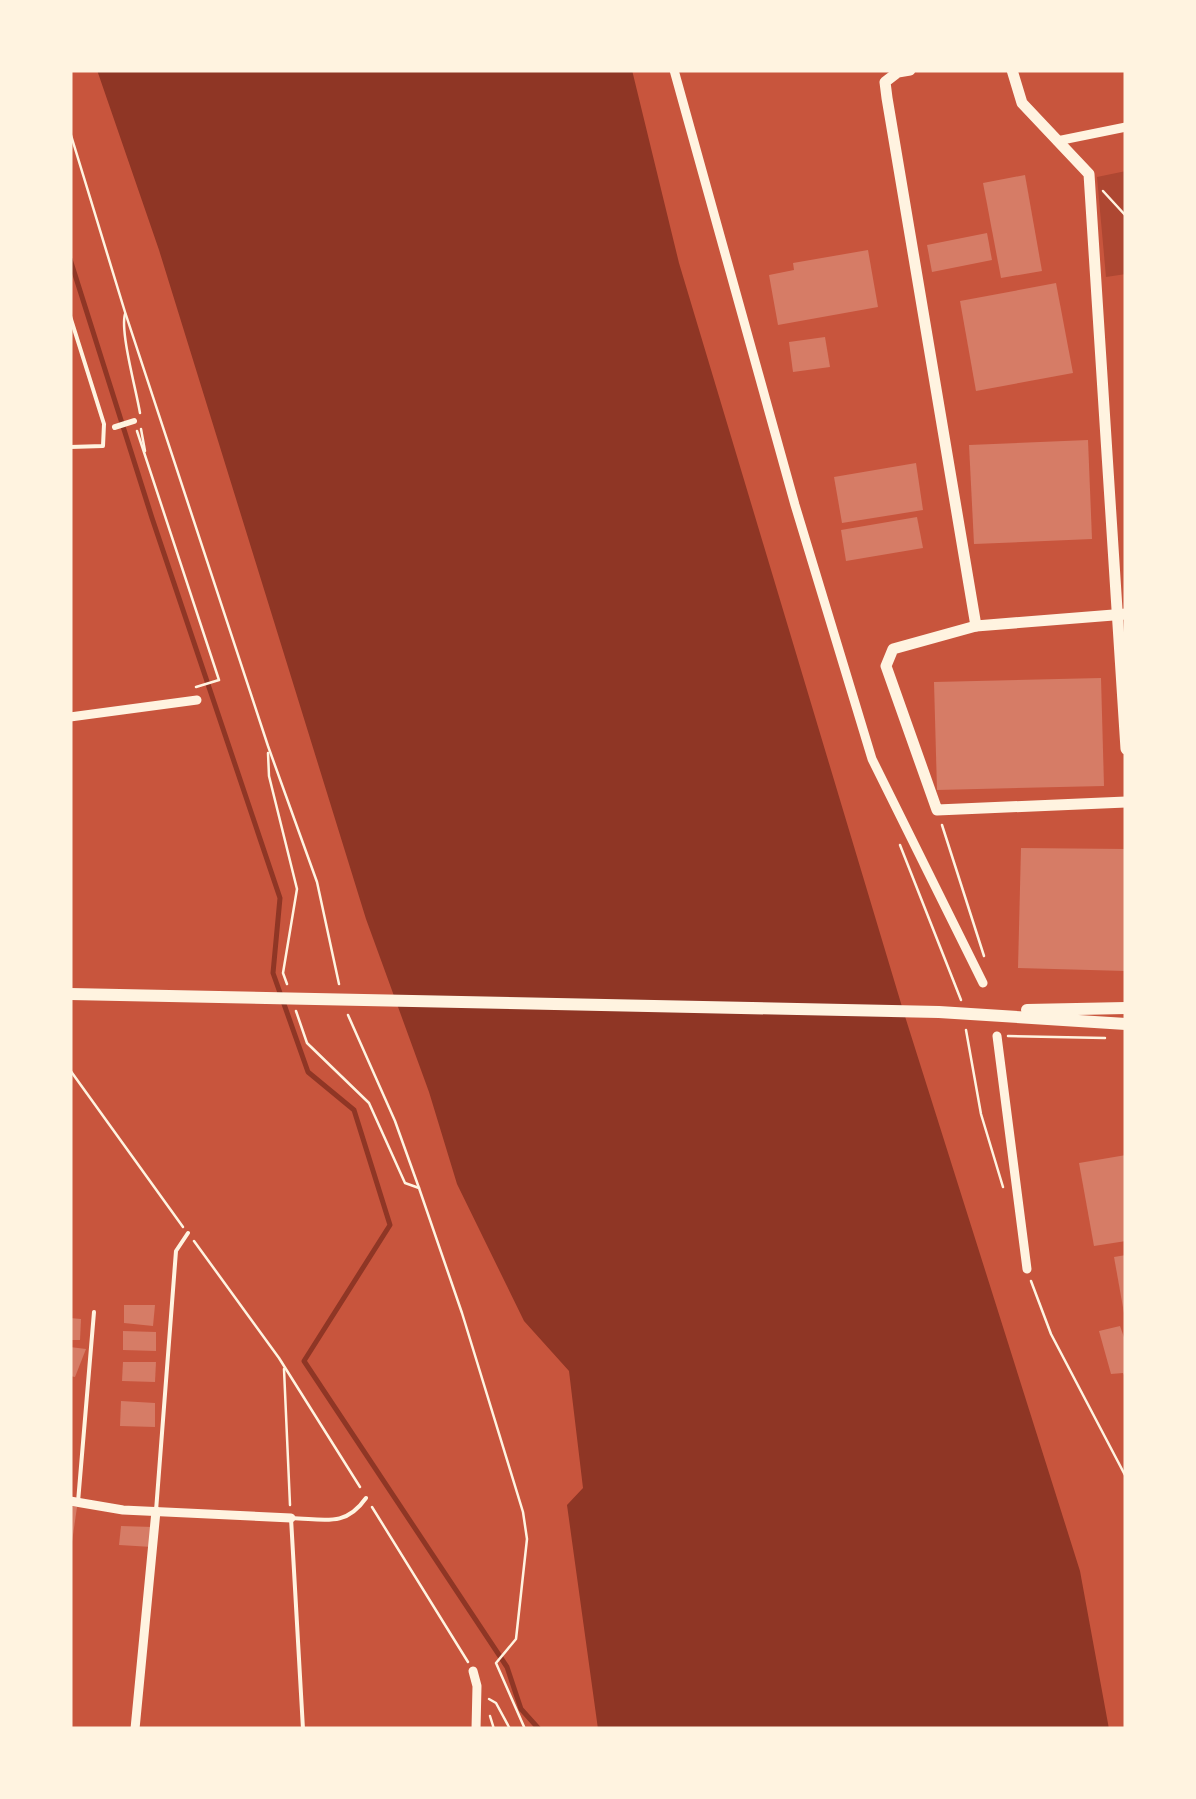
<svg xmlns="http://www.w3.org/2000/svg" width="1196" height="1799" font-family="Overpass,sans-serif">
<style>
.green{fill:#ae4732}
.water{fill:#8f3625}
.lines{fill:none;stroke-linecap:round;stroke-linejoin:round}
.stream{stroke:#8f3625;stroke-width:5}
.building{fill:#d67c66}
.path{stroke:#fff3e0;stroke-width:2.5}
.service{stroke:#fff3e0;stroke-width:4}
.pedestrian{stroke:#fff3e0;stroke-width:6}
.minor{stroke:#fff3e0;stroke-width:9}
.tertiary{stroke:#fff3e0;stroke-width:11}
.secondary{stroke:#fff3e0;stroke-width:12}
</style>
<rect width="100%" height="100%" fill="#c8553d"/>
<polygon class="green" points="1126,171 1126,274 1106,277 1097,177"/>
<polygon class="water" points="97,70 632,70 679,263 903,1010 1080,1571 1109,1729 598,1729 567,1505 583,1488 569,1371 524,1321 457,1184 429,1092 366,919 159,250"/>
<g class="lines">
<polyline class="stream" points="70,259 152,518 280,898 273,973 308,1072 354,1110 390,1225 304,1361 507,1667 521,1709 539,1729"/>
</g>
<g class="building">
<polygon points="1025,175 1042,271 1001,278 983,183"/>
<polygon points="987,233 992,260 932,272 927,245"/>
<polygon points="868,250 878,307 778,325 769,275 794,270 793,263"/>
<polygon points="1056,283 1073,373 976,391 960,301"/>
<polygon points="825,337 830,367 793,372 789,342"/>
<polygon points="1088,440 1092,539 974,544 969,445"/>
<polygon points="916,463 923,510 842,523 834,477"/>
<polygon points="917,517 923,548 846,561 841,530"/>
<polygon points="1101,678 1104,786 937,790 934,682"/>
<polygon points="1021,848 1126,849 1126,971 1018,968"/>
<polygon points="1126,1155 1126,1241 1094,1246 1079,1163"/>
<polygon points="1126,1255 1126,1313 1124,1313 1114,1257"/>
<polygon points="124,1305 155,1305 153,1326 124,1323"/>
<polygon points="70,1318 81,1319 80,1340 70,1340"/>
<polygon points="1120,1326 1126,1343 1126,1379 1123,1373 1111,1374 1099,1331"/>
<polygon points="123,1331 156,1332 156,1351 123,1350"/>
<polygon points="70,1347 86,1349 75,1377 70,1376"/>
<polygon points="123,1362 156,1362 155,1382 122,1381"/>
<polygon points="121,1401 155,1403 155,1427 120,1426"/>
<polygon points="70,1506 77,1507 72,1542 70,1542"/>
<polygon points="121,1526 153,1527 152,1547 119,1545"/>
</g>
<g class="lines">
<g class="path">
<polyline points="70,132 125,312 268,746 317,882 339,984"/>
<polyline points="1103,191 1126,216"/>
<path d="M 125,314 C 120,332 136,389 140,413"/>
<polyline points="141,429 145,451"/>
<polyline points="137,431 219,680 196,687"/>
<polyline points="268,753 269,776 297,889 283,973 287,984"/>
<polyline points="942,825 984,956"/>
<polyline points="900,845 961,1000"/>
<polyline points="296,1011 307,1043 369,1103 405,1183 419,1188 462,1313 523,1512 527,1539 516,1639 496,1663 525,1729"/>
<polyline points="348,1015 395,1121 419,1188"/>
<polyline points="966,1030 981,1114 1003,1187"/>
<polyline points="1008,1036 1105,1038"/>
<polyline points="70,1070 183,1227"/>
<polyline points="194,1241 279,1358 360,1487"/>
<polyline points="1031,1281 1051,1334 1126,1477"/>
<polyline points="284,1369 290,1505"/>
<polyline points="372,1507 468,1662"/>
<polyline points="489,1699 496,1703 510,1729"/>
<polyline points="490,1716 494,1729"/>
</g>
<g class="service">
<polyline points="70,316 104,424 103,446 70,447"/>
<polyline points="78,1502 94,1312"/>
<polyline points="156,1511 176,1251 188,1233"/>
<path d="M 303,1729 L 291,1518 C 324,1519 345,1528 366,1498"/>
</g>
<polyline class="pedestrian" points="115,427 134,421"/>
<g class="minor">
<polyline points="674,70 795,505 872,759 983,983"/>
<polyline points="1057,141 1126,127"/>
<polyline points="70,717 197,700"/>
<polyline points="997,1036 1027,1269"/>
<polyline points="70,1501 123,1510 291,1518"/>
<polyline points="473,1671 477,1686 476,1729"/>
<polyline points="135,1729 156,1511"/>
</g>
<g class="tertiary">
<polyline points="910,70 898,72 885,82 887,98 976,626"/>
<polyline points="1012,70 1022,103 1089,174 1126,749"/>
<polyline points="1126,614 976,626 893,649 886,666 937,810 1126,802"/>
</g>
<g class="secondary">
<polyline points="70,994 939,1012 1126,1024"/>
<polyline points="1027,1010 1126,1008"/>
</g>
</g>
<rect width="1196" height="1799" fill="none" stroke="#fff3e0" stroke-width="145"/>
</svg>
